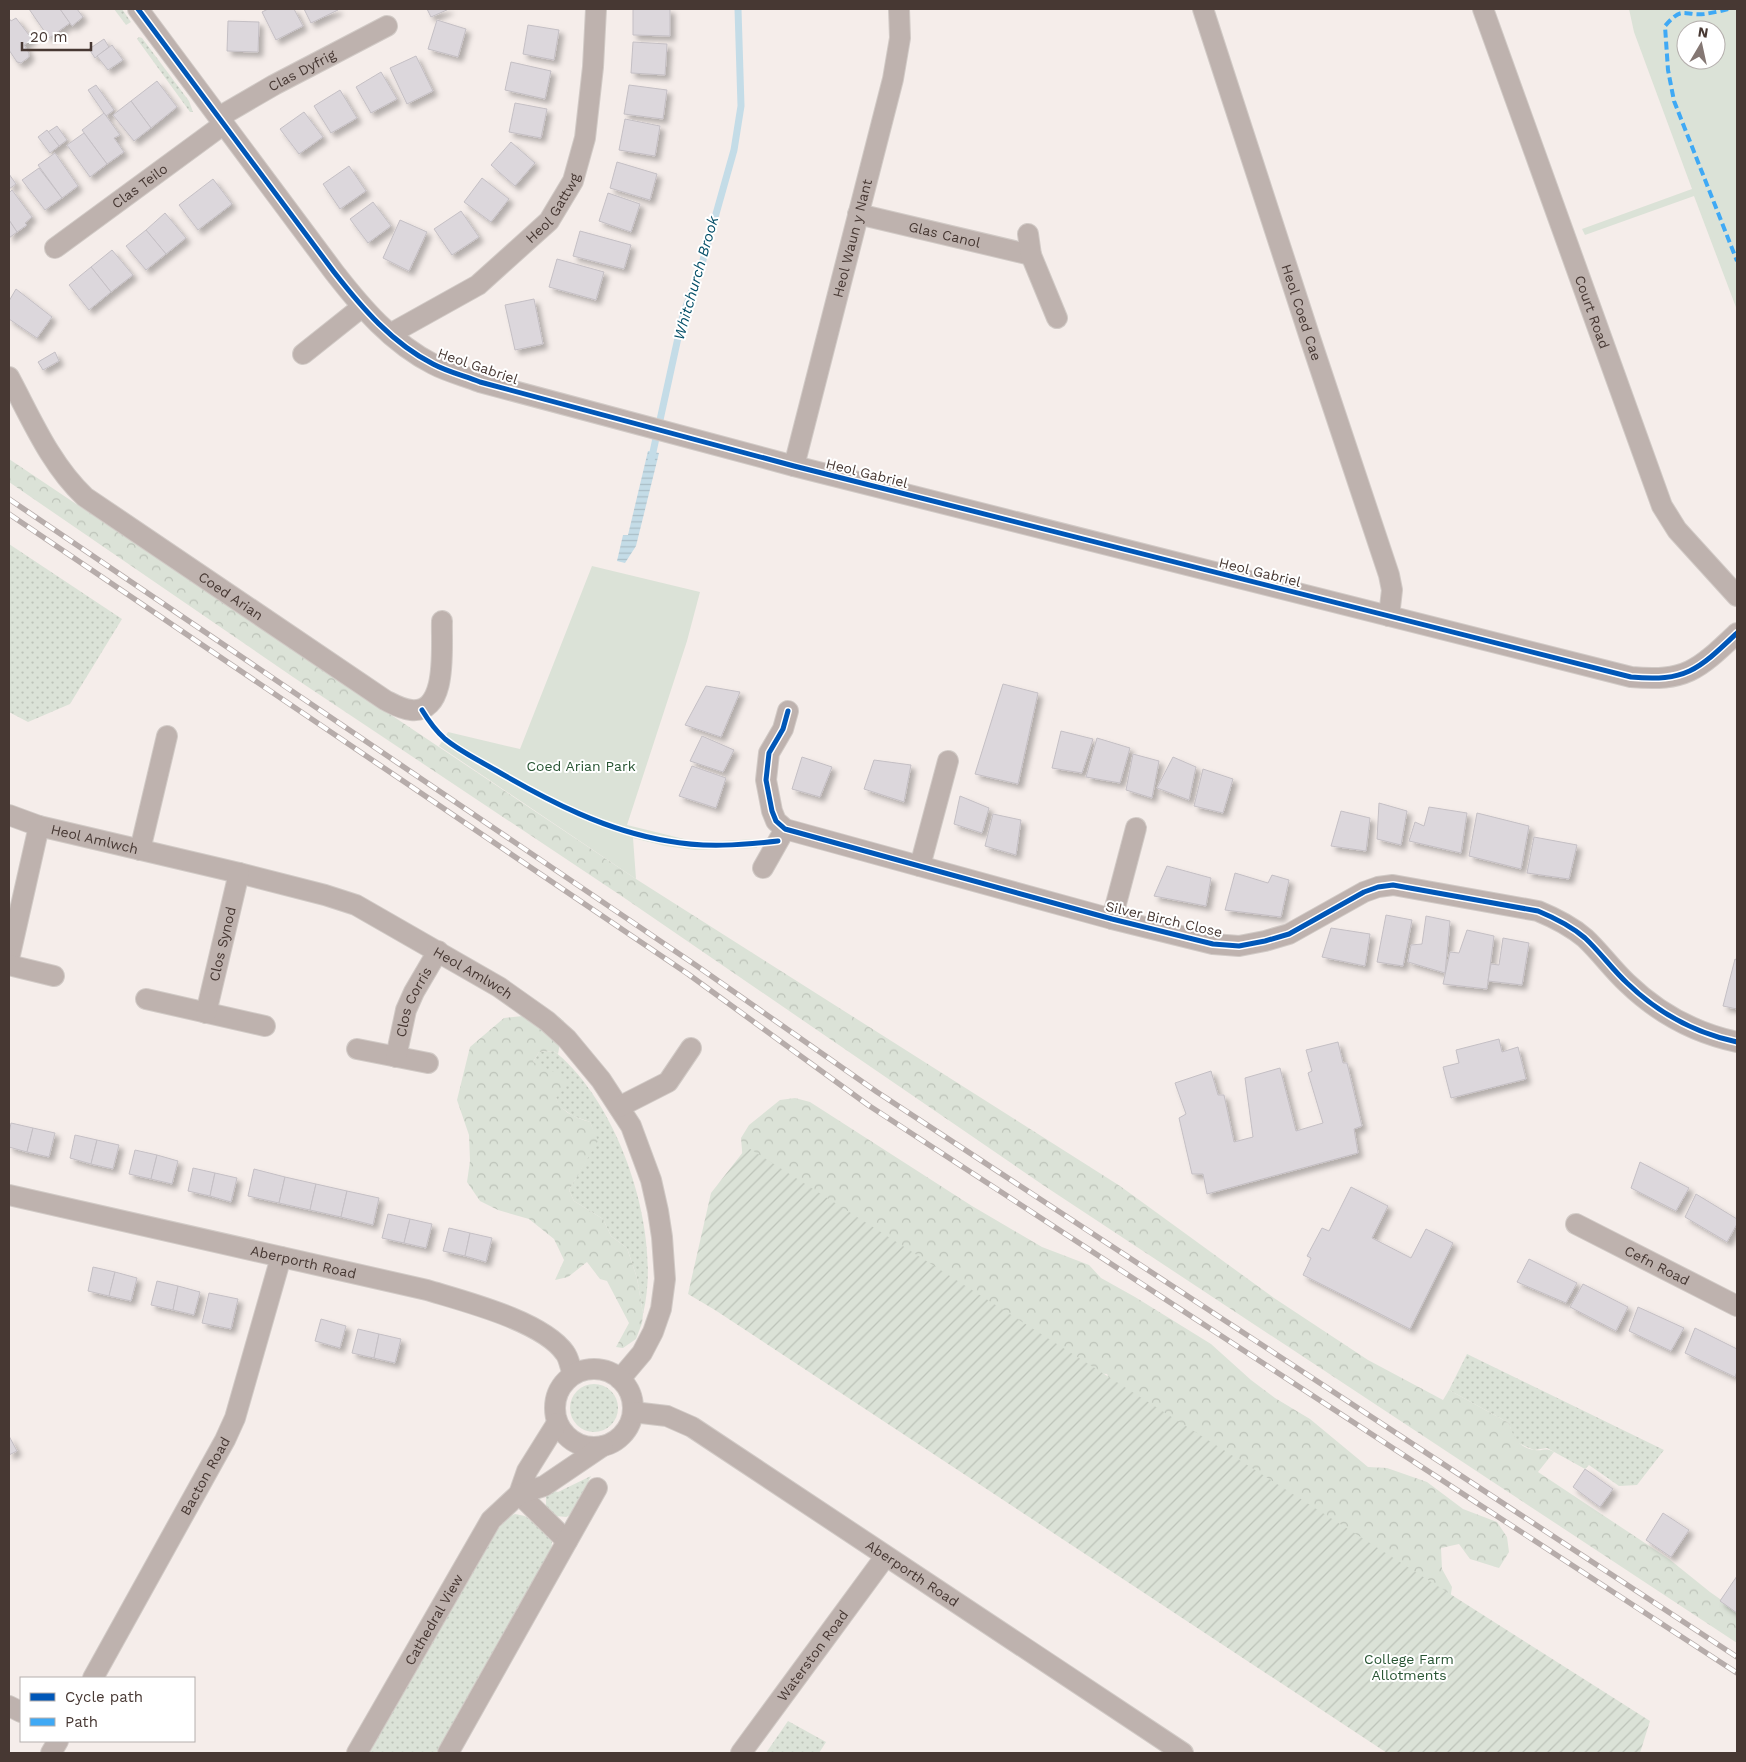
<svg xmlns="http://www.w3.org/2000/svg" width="1746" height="1762" font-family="'Work Sans',sans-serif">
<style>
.grass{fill:url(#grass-dots)}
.forest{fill:url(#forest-crowns)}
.park{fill:#dbe2d7;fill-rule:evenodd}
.garden{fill:url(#garden-furrows)}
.water{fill:url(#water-rules)}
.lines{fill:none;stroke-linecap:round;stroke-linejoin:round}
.stream{stroke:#c4dce7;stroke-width:7}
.building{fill:#dcd7dc;stroke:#c4bfc4;filter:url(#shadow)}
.minor-casing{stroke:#d1cac6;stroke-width:22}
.minor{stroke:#beb2ae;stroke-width:20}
.rail-casing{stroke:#b6acaa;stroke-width:5.5}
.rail{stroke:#fff;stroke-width:4;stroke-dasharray:11;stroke-linecap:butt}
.quiet{stroke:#3fa9f5;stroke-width:4;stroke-dasharray:8 4;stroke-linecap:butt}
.cycleway-casing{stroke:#fff;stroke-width:8}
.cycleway{stroke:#0057b8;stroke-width:5}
.labels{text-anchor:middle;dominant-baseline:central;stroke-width:4;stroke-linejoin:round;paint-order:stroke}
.street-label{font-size:14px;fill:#473833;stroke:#fff}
.park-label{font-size:14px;fill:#275432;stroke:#fff}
.water-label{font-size:15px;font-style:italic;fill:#044f68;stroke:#fff}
</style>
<defs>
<pattern id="grass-dots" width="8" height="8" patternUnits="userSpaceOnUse" patternTransform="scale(1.25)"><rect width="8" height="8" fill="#dbe2d7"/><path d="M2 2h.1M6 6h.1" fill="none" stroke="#bdc3b9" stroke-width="1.8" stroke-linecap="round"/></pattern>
<pattern id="forest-crowns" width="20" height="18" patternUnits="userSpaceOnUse" patternTransform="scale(1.25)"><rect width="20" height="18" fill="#dbe2d7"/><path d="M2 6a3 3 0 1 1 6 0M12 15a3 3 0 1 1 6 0" fill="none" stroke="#bdc3b9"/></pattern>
<pattern id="garden-furrows" width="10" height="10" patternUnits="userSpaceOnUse" patternTransform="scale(1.25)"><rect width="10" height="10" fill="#dbe2d7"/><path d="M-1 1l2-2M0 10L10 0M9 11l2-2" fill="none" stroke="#bdc3b9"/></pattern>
<pattern id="water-rules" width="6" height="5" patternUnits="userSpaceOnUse" patternTransform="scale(1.25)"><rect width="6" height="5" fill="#c4dce7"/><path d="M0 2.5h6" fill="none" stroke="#aabec7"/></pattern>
<filter id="shadow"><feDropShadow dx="4.5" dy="4.5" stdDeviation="2.5" flood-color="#0004"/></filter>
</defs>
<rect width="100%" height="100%" fill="#f5edea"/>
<g class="grass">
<polygon points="114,9 122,9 131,22 126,25"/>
<polygon points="139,37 142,38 189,101 193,112 190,112 137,39"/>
<polygon points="9,544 122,619 70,704 28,722 9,712"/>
<path d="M 554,1051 C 619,1102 663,1233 643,1314 L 637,1278 L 627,1248 L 611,1236 L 603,1219 L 574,1201 L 569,1190 L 597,1141 L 590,1122 L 573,1116 L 559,1106 L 556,1098 L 533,1062 L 539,1052 Z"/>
<polygon points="1467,1354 1664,1450 1637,1485 1619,1486 1589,1465 1585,1469 1547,1448 1534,1450 1518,1443 1512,1434 1509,1423 1449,1390"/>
<circle cx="594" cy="1408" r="24"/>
<polygon points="591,1476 572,1514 566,1517 556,1516 546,1506 546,1495 551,1490 558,1492"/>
<polygon points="515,1514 525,1516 551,1537 552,1542 551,1551 438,1753 368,1753 493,1534 509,1517"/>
<polygon points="788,1721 826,1742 819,1753 766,1753"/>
</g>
<g class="forest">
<path d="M 9,459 L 636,879 L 1120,1186 L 1274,1298 L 1368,1360 L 1443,1400 L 1449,1390 L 1509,1423 C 1513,1437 1519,1448 1535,1450 C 1544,1451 1545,1447 1554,1452 L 1538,1472 L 1669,1559 L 1710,1592 L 1737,1611 L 1737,1643 L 1043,1185 L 623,897 L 293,677 L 9,482 Z"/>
<path d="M 553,1013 L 564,1021 L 558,1054 L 554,1051 L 539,1052 L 533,1062 L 562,1076 L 567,1085 L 556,1098 C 562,1113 575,1117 590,1122 L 598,1141 L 569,1190 L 574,1201 L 603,1219 L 611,1236 L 627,1248 L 637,1278 L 643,1314 L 642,1323 L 636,1339 L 623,1348 L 616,1347 L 629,1323 L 607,1281 L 600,1279 L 587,1262 L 568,1277 L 555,1280 L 564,1260 L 554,1239 L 529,1219 L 498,1210 L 480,1201 L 467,1182 L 470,1161 L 469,1135 L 457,1100 L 470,1047 L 504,1018 Z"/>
<polygon points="795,1098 810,1102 972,1206 1042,1247 1089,1265 1101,1278 1135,1297 1211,1344 1251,1380 1275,1398 1310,1419 1368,1467 1387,1468 1427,1482 1463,1509 1497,1522 1507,1537 1509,1552 1499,1568 1470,1559 1459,1544 1441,1548 1442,1569 1452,1587 1447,1620 1121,1404 1107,1374 1087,1372 743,1162 741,1138 749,1125 780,1100"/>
</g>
<g class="park">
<path d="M 1629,9 L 1737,9 L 1737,310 L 1694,196 L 1585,235 L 1582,229 L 1692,189 L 1634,32 ZM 1686,30 L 1716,30 L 1716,60 L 1686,60 Z"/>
<polygon points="592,566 700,592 687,641 627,825 688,840 719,841 759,839 757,848 695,850 665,846 633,838 636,879 439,746 448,732 520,749"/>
</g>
<polygon class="garden" points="747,1147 1650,1721 1640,1753 1387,1753 715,1310 688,1294 711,1193"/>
<polygon class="water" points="648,451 659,453 636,546 625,563 617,561 623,535 628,535"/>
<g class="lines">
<polyline class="stream" points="651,461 683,315 703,260 734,150 741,106 738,9"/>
</g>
<g class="building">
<polygon points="29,9 60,9 70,23 49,38"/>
<polygon points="60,9 77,9 83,17 72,26"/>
<polygon points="268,9 294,9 303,26 276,40 262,12"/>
<polygon points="304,9 338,9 338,10 311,23"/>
<polygon points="427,9 449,9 431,17"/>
<polygon points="633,9 670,9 670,36 633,35"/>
<polygon points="9,18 11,21 16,18 32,39 24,45 29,53 29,57 21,63 17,62 9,50"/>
<polygon points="437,20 466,29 458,57 428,49"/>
<polygon points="228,21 259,22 258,52 227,51"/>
<polygon points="528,25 559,30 554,60 523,54"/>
<polygon points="104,39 109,47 95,58 89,49"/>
<polygon points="633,42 667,44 665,75 631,73"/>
<polygon points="112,45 123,60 108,70 97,56"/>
<polygon points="416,56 433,91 407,104 390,68"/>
<polygon points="511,62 551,71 545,99 505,90"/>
<polygon points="381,72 397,99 371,113 356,87"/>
<polygon points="157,81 177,107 151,128 131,101"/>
<polygon points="96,85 114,110 106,116 88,90"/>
<polygon points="629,85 667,90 663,119 624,114"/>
<polygon points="340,90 357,118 331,133 314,106"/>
<polygon points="131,101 151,128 134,141 113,115"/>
<polygon points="515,103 547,109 541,138 509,132"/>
<polygon points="304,112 323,137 299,154 280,129"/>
<polygon points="104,113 120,135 114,138 124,152 107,164 82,130"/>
<polygon points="625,119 660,126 655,156 619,150"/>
<polygon points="57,126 67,140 59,146 48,132"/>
<polygon points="47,130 59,146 50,153 38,137"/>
<polygon points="84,133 107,164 90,177 67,145"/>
<polygon points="511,142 535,163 515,186 491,165"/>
<polygon points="55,153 78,186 62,198 38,165"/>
<polygon points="617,162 657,174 650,200 610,188"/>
<polygon points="349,166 366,191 340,209 323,184"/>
<polygon points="39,168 62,198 45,210 22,180"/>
<polygon points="9,174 16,184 9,189"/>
<polygon points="482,178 509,199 491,222 464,202"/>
<polygon points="213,179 232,204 198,230 179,205"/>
<polygon points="12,190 32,217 25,223 27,225 17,232 9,220 9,193"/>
<polygon points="608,193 640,204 631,232 599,221"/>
<polygon points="373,202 391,226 368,243 350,219"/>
<polygon points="461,211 479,237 452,255 434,229"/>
<polygon points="165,213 186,238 166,254 146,230"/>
<polygon points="9,220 17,232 9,238"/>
<polygon points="400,220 427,232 409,271 383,258"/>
<polygon points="146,230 166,254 146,270 126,246"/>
<polygon points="580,231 631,245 624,269 573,256"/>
<polygon points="112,250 133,275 111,292 91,267"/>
<polygon points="557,259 604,272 596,300 549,287"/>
<polygon points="91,267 111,292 89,310 69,285"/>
<polygon points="16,289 52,317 37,338 9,319 9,301"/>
<polygon points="534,299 543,344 515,350 505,305"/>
<polygon points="55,352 59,361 43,370 38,362"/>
<polygon points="1003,684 1038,693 1018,784 975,774"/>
<polygon points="706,686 740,692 721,737 685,725"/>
<polygon points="1061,731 1093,739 1082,773 1052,768"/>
<polygon points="702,736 734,750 723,772 690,761"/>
<polygon points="1097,738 1130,748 1120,783 1086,777"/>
<polygon points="1133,754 1159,761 1152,798 1126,790"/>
<polygon points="802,757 832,767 820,797 792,789"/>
<polygon points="1173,757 1196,767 1189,800 1157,788"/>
<polygon points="874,760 911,765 904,802 864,789"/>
<polygon points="692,766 726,778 716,808 679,796"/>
<polygon points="1203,769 1233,779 1223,813 1194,806"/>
<polygon points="960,796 989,808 982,833 954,824"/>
<polygon points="1379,803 1407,811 1401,845 1377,839"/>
<polygon points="1429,807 1467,813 1461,853 1409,841 1415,822 1424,826"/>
<polygon points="1341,811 1370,818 1366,851 1331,846"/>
<polygon points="1477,813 1529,826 1521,869 1469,856"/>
<polygon points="993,814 1021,820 1016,855 985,846"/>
<polygon points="1534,837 1577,845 1569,879 1527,873"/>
<polygon points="1167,866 1211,878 1206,906 1154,896"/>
<polygon points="1235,873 1268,883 1272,875 1289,880 1281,917 1225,910"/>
<polygon points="1386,915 1412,920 1403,966 1377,962"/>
<polygon points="1426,916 1450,921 1445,973 1408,962 1411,945 1422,944"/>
<polygon points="1331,928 1370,934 1365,966 1322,957"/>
<polygon points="1467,930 1494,936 1487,989 1443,984 1450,952 1459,953"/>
<polygon points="1503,938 1529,943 1522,985 1488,981 1491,964 1499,965"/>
<polygon points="1735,959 1737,960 1737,1009 1723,1006"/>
<polygon points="1499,1039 1502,1052 1518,1047 1526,1079 1451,1098 1443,1067 1459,1063 1456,1050"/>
<polygon points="1338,1042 1343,1063 1347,1063 1362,1126 1354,1129 1358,1153 1207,1194 1203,1174 1192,1174 1179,1118 1186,1114 1175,1083 1211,1071 1218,1095 1224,1095 1234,1142 1253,1137 1245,1078 1280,1068 1296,1131 1323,1123 1308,1073 1312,1071 1306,1050"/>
<polygon points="11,1123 33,1128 27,1152 9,1147 9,1133"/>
<polygon points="33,1128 55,1133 49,1157 27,1152"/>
<polygon points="75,1135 97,1140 91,1164 70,1158"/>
<polygon points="97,1140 119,1145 113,1169 91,1164"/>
<polygon points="135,1150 157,1155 151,1179 129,1174"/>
<polygon points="157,1155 178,1161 172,1184 151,1179"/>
<polygon points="1640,1162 1689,1188 1676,1211 1631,1188"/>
<polygon points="193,1168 215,1173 210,1196 188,1191"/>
<polygon points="254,1169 285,1177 279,1203 248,1196"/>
<polygon points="215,1173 237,1178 231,1202 210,1196"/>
<polygon points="285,1177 316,1184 310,1210 279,1203"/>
<polygon points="316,1184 347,1191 341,1217 310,1210"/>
<polygon points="1351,1187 1388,1206 1372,1238 1411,1258 1426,1229 1453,1243 1410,1329 1303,1275 1311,1258 1307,1256 1322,1228 1329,1231"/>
<polygon points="347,1191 379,1198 373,1225 341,1217"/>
<polygon points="1696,1194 1737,1219 1737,1224 1727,1242 1685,1217"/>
<polygon points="388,1214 410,1219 404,1243 382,1238"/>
<polygon points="410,1219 432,1224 426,1248 404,1243"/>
<polygon points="449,1228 470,1233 465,1256 443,1251"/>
<polygon points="470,1233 492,1238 486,1262 465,1256"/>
<polygon points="1529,1259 1577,1283 1566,1303 1517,1282"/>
<polygon points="93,1267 115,1272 109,1296 88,1291"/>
<polygon points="115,1272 137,1278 131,1301 109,1296"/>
<polygon points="157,1281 178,1286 173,1310 151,1305"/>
<polygon points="1583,1284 1628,1307 1616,1331 1570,1307"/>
<polygon points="178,1286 200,1292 194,1315 173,1310"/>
<polygon points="209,1293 238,1299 231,1329 202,1323"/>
<polygon points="1638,1307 1684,1328 1671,1351 1629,1331"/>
<polygon points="321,1319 346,1326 340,1348 315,1341"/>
<polygon points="1695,1328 1737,1349 1737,1371 1735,1377 1685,1353"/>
<polygon points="358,1329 379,1334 374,1358 352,1353"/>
<polygon points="379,1334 401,1339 395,1363 374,1358"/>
<polygon points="9,1436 17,1451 9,1455"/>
<polygon points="1585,1469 1613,1489 1600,1507 1573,1487"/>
<polygon points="1663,1513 1689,1530 1671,1557 1646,1540"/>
<polygon points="1737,1576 1737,1613 1720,1601"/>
</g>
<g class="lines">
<defs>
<g id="minor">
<path d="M 138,9 L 334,272 C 362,308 392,343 433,364 C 448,372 465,376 480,382 L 794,466 L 1631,677 C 1686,682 1698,670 1737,633"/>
<path id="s1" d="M 1203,9 L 1310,338 L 1389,575 L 1392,590 L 1389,616"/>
<path id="s2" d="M 1483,9 L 1662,506 L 1677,530 L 1737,596"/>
<path id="s3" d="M 219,117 L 274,85 L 387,26"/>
<path id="s4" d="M 858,214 L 1031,255"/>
<polyline points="1028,234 1031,255 1057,318"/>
<path id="s5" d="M 55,248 L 224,124"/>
<path id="s6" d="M 390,334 L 478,285 L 549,221 L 573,181 L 585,138 L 593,67 L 596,9"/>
<polyline points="303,354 362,307"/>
<path id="s7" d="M 9,377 C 31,418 50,464 85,497 L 385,700 C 393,704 401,709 411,710 C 449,714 441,645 442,621"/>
<path id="s8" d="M 794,466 L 893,79 L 900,38 L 899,9"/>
<path d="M 788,711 L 783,729 L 769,753 L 766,780 L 772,811 L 776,821 L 785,829 L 1112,919 L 1213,944 L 1239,946 L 1265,941 L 1289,934 L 1364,892 L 1378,887 L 1393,885 L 1538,911 C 1555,918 1571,926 1585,938 C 1600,952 1612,969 1627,983 C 1658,1013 1695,1033 1737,1042"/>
<path id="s9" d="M 9,815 L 39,826 L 239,873 L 325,895 L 356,905 L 499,987 L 547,1021 L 567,1039 L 601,1080 L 631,1126 L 651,1180 L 658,1211 L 662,1237 L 665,1279 L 661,1309 L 653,1332 L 642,1353 L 620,1379"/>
<polyline points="140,850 167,736"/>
<polyline points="920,866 948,761"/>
<polyline points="763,868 785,829"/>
<polyline points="1112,919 1136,828"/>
<polyline points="9,959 39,826"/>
<polyline points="9,965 54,976"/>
<polyline points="146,999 265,1026"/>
<path id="s10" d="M 206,1013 L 239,873"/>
<polyline points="357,1049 428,1063"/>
<path id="s11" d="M 396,1057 L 406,1010 L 414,992 L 438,951"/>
<polyline points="619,1107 668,1082 691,1048"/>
<path id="s12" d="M 9,1195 L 427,1290 C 463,1301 543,1321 565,1353 C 569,1358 570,1367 573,1374"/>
<path id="s13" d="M 1576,1224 L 1737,1306"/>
<circle cx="594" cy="1408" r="39"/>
<path id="s14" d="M 633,1412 L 667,1416 L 692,1427 L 1183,1753"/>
<polyline points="519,1494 527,1471 557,1423"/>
<polyline points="519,1494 567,1541"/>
<path id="s15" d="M 93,1678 L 225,1440 L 235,1418 L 281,1257"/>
<polyline points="9,1706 21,1712"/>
<polyline points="51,1753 58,1741"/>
<path id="s16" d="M 357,1753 L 491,1520 L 519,1494 L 544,1486 L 603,1446"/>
<polyline points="448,1753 597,1488"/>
<path id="s17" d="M 741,1753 L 885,1557"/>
</g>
</defs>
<use href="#minor" class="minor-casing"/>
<use href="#minor" class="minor"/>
<defs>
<g id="rail">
<polyline points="9,499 697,966 877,1092 1737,1657"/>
<polyline points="9,514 688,974 868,1105 1737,1673"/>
</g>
</defs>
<use href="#rail" class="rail-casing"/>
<use href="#rail" class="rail"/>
<path class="quiet" d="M 1728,9 C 1721,11 1712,13 1704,14 C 1683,16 1683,5 1665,26 L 1668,70 L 1674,101 L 1737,261"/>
<defs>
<g id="cycleway">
<path d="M 138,9 L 334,272 C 362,308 392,343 433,364 C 448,372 465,376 480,382 L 794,466 L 1631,677 C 1686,682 1698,670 1737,633"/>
<path d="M 422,710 C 428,720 436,731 445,739 C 461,752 480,761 497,771 C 550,802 607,831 668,841 C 704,848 742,845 778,841"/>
<path d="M 788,711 L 783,729 L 769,753 L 766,780 L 772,811 L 776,821 L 785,829 L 1112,919 L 1213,944 L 1239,946 L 1265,941 L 1289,934 L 1364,892 L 1378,887 L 1393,885 L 1538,911 C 1555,918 1571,926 1585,938 C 1600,952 1612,969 1627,983 C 1658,1013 1695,1033 1737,1042"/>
</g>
</defs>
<use href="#cycleway" class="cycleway-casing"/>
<use href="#cycleway" class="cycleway"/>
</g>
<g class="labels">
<g class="street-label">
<text stroke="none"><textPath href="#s3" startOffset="95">Clas Dyfrig</textPath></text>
<text stroke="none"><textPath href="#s5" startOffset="105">Clas Teilo</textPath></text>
<text stroke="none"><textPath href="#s6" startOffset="209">Heol Gattwg</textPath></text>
<text stroke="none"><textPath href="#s4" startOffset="89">Glas Canol</textPath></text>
<text stroke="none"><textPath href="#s8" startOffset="235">Heol Waun y Nant</textPath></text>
<text stroke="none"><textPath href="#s1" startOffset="319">Heol Coed Cae</textPath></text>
<text stroke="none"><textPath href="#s2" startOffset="322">Court Road</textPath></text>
<text transform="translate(478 366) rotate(19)">Heol Gabriel</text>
<text transform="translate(867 473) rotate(14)">Heol Gabriel</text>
<text transform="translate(1260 572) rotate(14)">Heol Gabriel</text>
<text stroke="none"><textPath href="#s7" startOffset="319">Coed Arian</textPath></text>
<text stroke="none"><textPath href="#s9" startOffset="89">Heol Amlwch</textPath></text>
<text transform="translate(1164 919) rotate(13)">Silver Birch Close</text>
<text stroke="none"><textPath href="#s10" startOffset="71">Clos Synod</textPath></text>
<text stroke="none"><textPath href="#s9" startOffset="494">Heol Amlwch</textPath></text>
<text stroke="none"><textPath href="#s11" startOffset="58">Clos Corris</textPath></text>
<text stroke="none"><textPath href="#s12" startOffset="302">Aberporth Road</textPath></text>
<text stroke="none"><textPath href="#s13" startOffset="91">Cefn Road</textPath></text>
<text stroke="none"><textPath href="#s15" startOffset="231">Bacton Road</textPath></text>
<text stroke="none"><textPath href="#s14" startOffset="326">Aberporth Road</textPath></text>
<text stroke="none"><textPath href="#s16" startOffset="154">Cathedral View</textPath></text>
<text stroke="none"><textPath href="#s17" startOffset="121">Waterston Road</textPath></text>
</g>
<g class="park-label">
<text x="581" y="766">Coed Arian Park</text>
<text x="1409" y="1659">College Farm<tspan x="1409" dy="16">Allotments</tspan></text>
</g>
<g class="water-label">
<text transform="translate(696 278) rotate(-74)">Whitchurch Brook</text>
</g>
</g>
<rect width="1746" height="1762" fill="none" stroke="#473833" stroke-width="20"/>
<rect x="20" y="1677" width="175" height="65" fill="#ffffff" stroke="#b5afad"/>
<rect x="30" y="1693" width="25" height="8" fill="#0057b8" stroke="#b5afad"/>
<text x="65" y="1702" font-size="15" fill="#473833">Cycle path</text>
<rect x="30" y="1718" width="25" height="8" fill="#3fa9f5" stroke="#b5afad"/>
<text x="65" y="1727" font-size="15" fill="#473833">Path</text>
<g transform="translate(1701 45) rotate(9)"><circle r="24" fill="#ffffff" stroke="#b5afad"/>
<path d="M0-4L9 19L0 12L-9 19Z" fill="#847773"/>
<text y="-8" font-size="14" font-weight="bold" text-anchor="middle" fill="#473833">N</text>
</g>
<path d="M22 42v8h69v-8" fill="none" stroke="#473833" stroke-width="2.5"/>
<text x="30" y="42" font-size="15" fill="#473833" stroke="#ffffff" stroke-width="4" paint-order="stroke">20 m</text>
</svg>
